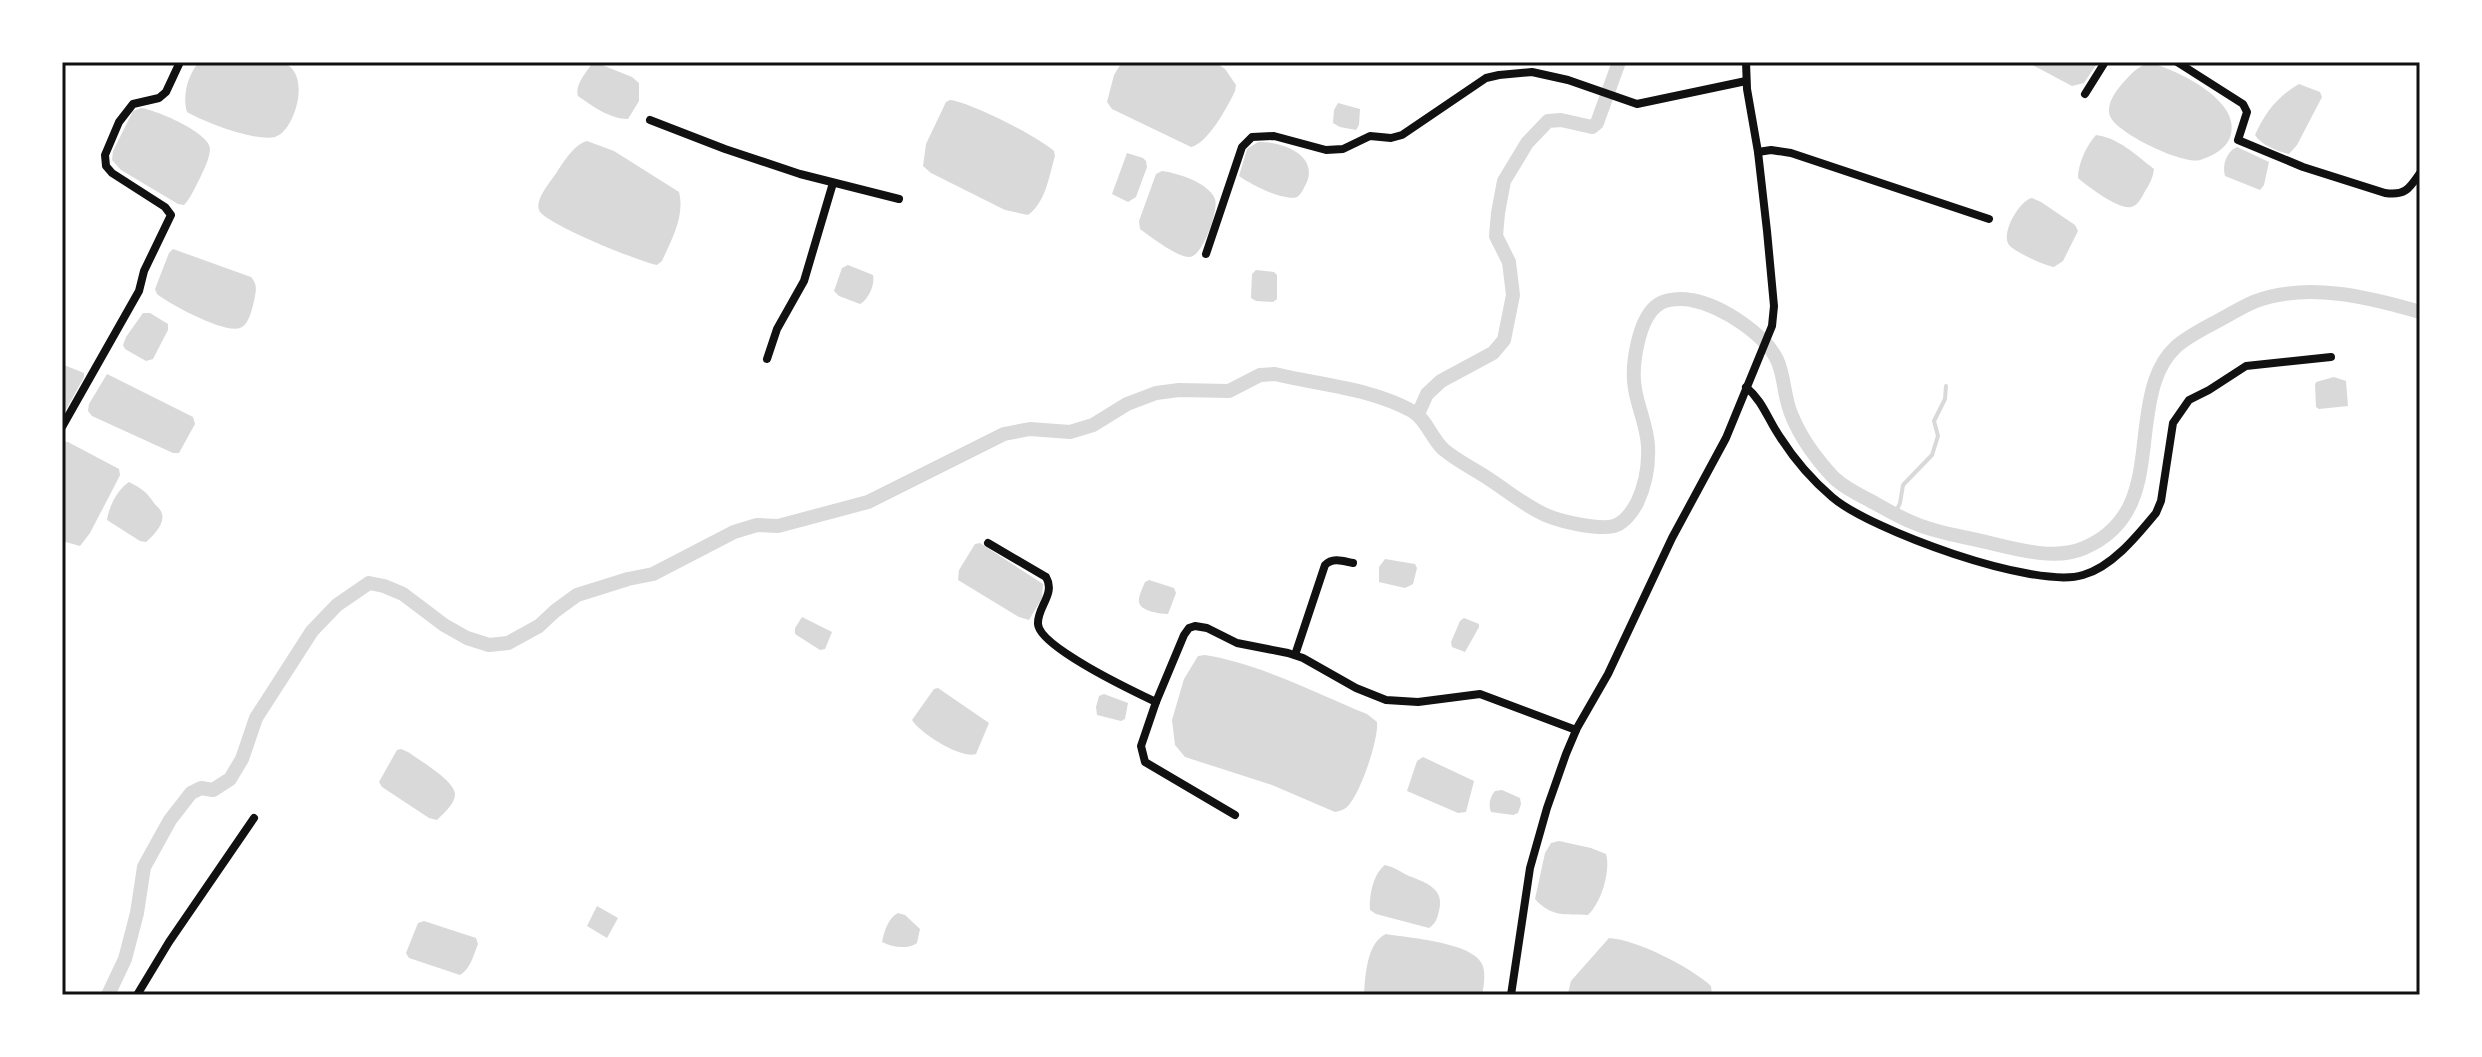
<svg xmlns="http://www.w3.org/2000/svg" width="2482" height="1057" font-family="'Source Sans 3',sans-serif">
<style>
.water{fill:#d9d9d9}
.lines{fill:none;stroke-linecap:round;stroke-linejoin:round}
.stream{stroke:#d9d9d9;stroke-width:4}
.canal{stroke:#d9d9d9;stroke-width:14}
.minor{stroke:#111;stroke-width:8}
.neatline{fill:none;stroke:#111;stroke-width:3}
</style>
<rect width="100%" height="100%" fill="#fff"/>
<g class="water">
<path d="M 199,62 C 218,62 236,62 255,62 C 263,62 272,60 280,62 C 314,69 295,132 275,137 C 256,142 204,122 187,112 C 182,95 188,75 199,62 Z"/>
<path d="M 1122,62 L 1215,62 L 1225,69 L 1236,85 L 1235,91 C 1228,106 1208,143 1191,147 L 1112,109 L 1107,102 L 1114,75 Z"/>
<polygon points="2027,62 2098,62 2084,83 2072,86"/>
<path d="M 597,63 L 632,77 L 639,83 L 639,101 L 628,119 C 610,119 592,106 578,96 C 575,85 585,74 591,65 Z"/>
<path d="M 2151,63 C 2177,70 2240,100 2231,134 C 2228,148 2213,156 2200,160 C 2183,165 2116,133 2110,116 C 2106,105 2115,92 2122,84 C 2131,74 2138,65 2151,63 Z"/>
<path d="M 2299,84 L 2320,92 L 2322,97 L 2297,145 L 2289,154 C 2277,151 2261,145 2255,135 C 2265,112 2278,96 2299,84 Z"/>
<path d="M 950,100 C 970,102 1039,137 1054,151 L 1055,156 C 1049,176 1046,202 1028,215 L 1005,210 L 931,173 L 923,166 L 926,144 L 946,102 Z"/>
<polygon points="1338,103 1360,109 1359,125 1356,130 1340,127 1333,123 1334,110"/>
<path d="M 141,108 C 156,110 208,132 210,148 C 210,158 204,169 200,178 C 195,187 191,198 184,205 L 178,204 L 121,170 L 112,160 L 113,151 L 133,111 Z"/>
<path d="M 2096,135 C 2119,138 2136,155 2154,169 C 2153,178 2149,185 2144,193 C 2141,199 2137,206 2131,207 C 2119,210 2087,186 2078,178 C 2078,164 2086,146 2096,135 Z"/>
<path d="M 587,141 L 614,151 L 679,192 C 685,216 672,239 662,261 L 657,265 C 640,262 543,223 539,210 C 535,199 551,181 557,172 C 564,161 575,144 587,141 Z"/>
<path d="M 1258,142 C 1279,141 1318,153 1307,182 C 1304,187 1302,194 1297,197 C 1285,202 1250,184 1239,176 L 1247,149 Z"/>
<path d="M 2237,147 L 2269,162 L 2264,185 L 2260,190 L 2225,176 C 2222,165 2226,152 2237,147 Z"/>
<polygon points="1127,153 1143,158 1146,161 1147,167 1136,197 1128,202 1112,194"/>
<path d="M 1162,171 C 1178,173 1209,183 1215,199 C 1219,210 1202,258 1189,257 C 1177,257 1151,237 1140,229 L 1139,221 L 1156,174 Z"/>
<path d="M 2032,198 L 2041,202 L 2075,225 L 2078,231 L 2063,261 L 2054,267 C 2045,266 2015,252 2009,245 C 2000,233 2020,200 2032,198 Z"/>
<path d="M 173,249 L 251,277 C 258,285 256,291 254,301 C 252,309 249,325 240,328 C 225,334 169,304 157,294 L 155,289 L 169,253 Z"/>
<path d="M 848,265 L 873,275 C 875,284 869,299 860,304 L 839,296 L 834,291 L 842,268 Z"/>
<polygon points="1256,270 1274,272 1277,275 1277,299 1273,302 1256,301 1251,298 1252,274"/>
<polygon points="143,313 150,313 168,324 168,330 153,359 146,361 125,349 123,345 126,337"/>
<polygon points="64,365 84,373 84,377 62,417"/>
<polygon points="107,374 193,417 195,424 179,453 173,453 92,416 88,411 89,404"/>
<polygon points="2334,377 2346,381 2348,406 2319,409 2316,407 2315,385 2316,382"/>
<polygon points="62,441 68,442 119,469 120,475 116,483 90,533 80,546 62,541"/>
<path d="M 129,482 C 141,488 147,492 154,503 C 157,507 161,509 162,514 C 165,524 153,536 146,542 L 140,541 L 107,520 C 109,506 118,489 129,482 Z"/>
<polygon points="980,543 1043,584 1042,598 1029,620 1019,617 958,580 959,570 975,544"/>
<polygon points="1385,559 1415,564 1417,568 1413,584 1405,588 1379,582 1379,567"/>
<path d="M 1149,580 L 1174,588 L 1176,593 L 1168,614 C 1160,614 1140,611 1139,602 C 1138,597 1143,587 1145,582 Z"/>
<polygon points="802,617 832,632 825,649 820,650 795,634 795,628"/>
<polygon points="1464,618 1479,624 1479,627 1465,652 1452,647 1451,642 1460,621"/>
<path d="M 1205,655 C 1261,664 1315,693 1367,714 L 1377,722 C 1379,739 1360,795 1347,807 C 1343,810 1340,811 1335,812 L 1272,785 L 1185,757 L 1175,745 L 1172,720 L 1184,679 L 1198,656 Z"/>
<path d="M 938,688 L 989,723 L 976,754 C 961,759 921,734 912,720 L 934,689 Z"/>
<polygon points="1104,694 1128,703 1125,719 1121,721 1097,715 1096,707 1099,696"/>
<path d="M 401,749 L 408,752 C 419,760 454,780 455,794 C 455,804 443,814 437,820 L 429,818 L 382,787 L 379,782 L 397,750 Z"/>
<polygon points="1423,757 1474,781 1466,812 1458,813 1407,791 1417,761"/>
<path d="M 1502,790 L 1520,798 L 1521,804 L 1518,813 L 1513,815 L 1491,812 C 1488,804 1490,797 1495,791 Z"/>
<path d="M 1559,841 L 1591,848 L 1606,854 C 1611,871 1601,903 1588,915 C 1565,914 1551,917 1535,899 L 1545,853 L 1551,843 Z"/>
<path d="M 1385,865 C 1394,867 1401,872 1409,876 C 1427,883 1445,889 1439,911 C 1437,919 1436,923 1429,928 L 1376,914 L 1370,910 C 1369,896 1373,874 1385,865 Z"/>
<polygon points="597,906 618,918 607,938 587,926"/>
<path d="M 898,913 L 905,915 L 920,929 L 917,943 C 907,950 892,947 882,942 C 884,932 888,918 898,913 Z"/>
<path d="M 424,921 L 476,938 L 478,944 C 473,956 471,968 460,975 L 409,958 L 406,953 L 418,923 Z"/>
<path d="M 1386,934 C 1408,938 1472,942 1482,964 C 1486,972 1484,986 1482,995 L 1364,995 C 1365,976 1367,942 1386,934 Z"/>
<path d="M 1609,938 C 1638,940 1690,967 1711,986 L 1712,995 L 1571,995 L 1568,993 L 1571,981 Z"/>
</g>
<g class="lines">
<polyline class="stream" points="1895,514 1900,503 1903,485 1932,455 1938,436 1934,421 1945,399 1946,386"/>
<g class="canal">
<polyline points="1418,414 1427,394 1441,381 1493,353 1504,340 1513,295 1509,262 1496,236 1498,213 1504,181 1527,143 1548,121 1561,120 1592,127 1597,123 1619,62"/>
<path d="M 108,995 L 125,959 L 137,913 L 144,867 L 170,820 L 191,793 L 201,788 L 213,790 L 230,779 L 242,759 L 256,718 L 312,631 L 337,605 L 369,583 L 384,586 L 403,594 L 444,625 L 467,638 L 489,645 L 508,643 L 539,626 L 555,611 L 577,595 L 628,579 L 653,574 L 734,532 L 757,525 L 778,526 L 868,502 L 1004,434 L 1030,429 L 1070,432 L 1093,425 L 1127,404 L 1156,393 L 1179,390 L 1229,391 L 1260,375 L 1275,374 C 1320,385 1371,388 1412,411 C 1426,419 1431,437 1443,449 C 1457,461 1476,470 1492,481 C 1510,493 1528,508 1548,516 C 1563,522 1598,530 1614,526 C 1624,523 1632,512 1637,503 C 1645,486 1649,465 1648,446 C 1647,426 1638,408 1635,389 C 1631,367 1638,317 1659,304 C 1667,299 1681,298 1691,300 C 1721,305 1772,337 1780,368 C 1785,384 1785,401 1792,416 C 1801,438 1818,461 1834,478 C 1845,488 1857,494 1869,500 C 1884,508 1898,517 1914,523 C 1936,533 1962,536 1986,542 C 2016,549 2055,561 2084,548 C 2157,517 2135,441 2155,381 C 2166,348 2183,340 2212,324 C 2226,317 2241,307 2256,301 C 2308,282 2369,297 2420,312"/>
</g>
<g class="minor">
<path d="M 2177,62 L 2243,104 L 2247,112 L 2238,140 L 2303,167 L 2385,193 C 2405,196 2409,189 2420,173"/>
<polyline points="2085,94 2105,62"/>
<polyline points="650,120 725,149 800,174 899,199"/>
<polyline points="1758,152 1771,150 1791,153 1989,219"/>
<polyline points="1206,254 1242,147 1252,137 1274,136 1326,150 1343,149 1370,136 1391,138 1402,135 1486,78 1499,75 1532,72 1568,80 1637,104 1746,81"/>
<polyline points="767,359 777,329 804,281 833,183"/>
<path d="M 1746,387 C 1763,401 1768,420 1780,437 C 1794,459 1812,480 1832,497 C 1870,530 2035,590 2083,575 C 2112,567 2137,536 2156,513 L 2161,501 L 2173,423 L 2189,400 L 2209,390 L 2246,366 L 2331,357"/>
<polyline points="62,427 139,291 144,271 171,215 165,207 112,173 106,166 105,155 119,122 133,104 159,98 166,92 180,62"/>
<path d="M 988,543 L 1046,577 C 1056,594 1037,607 1038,624 C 1039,647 1135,692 1156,702"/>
<path d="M 1295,655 L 1325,565 C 1333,557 1343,561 1353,563"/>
<polyline points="1235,815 1145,762 1141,746 1156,702 1184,635 1189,628 1195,626 1207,628 1237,643 1288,653 1303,658 1356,688 1386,700 1418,702 1480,694 1576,730"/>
<polyline points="137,995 169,942 254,818"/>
<polyline points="1511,995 1530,868 1547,808 1566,754 1577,728 1608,674 1672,538 1726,438 1772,326 1774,306 1767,231 1758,152 1747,89 1746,62"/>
</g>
</g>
<rect width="2482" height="1057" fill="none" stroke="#ffffff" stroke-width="128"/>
<rect x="64" y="64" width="2354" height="929" class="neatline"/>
</svg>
